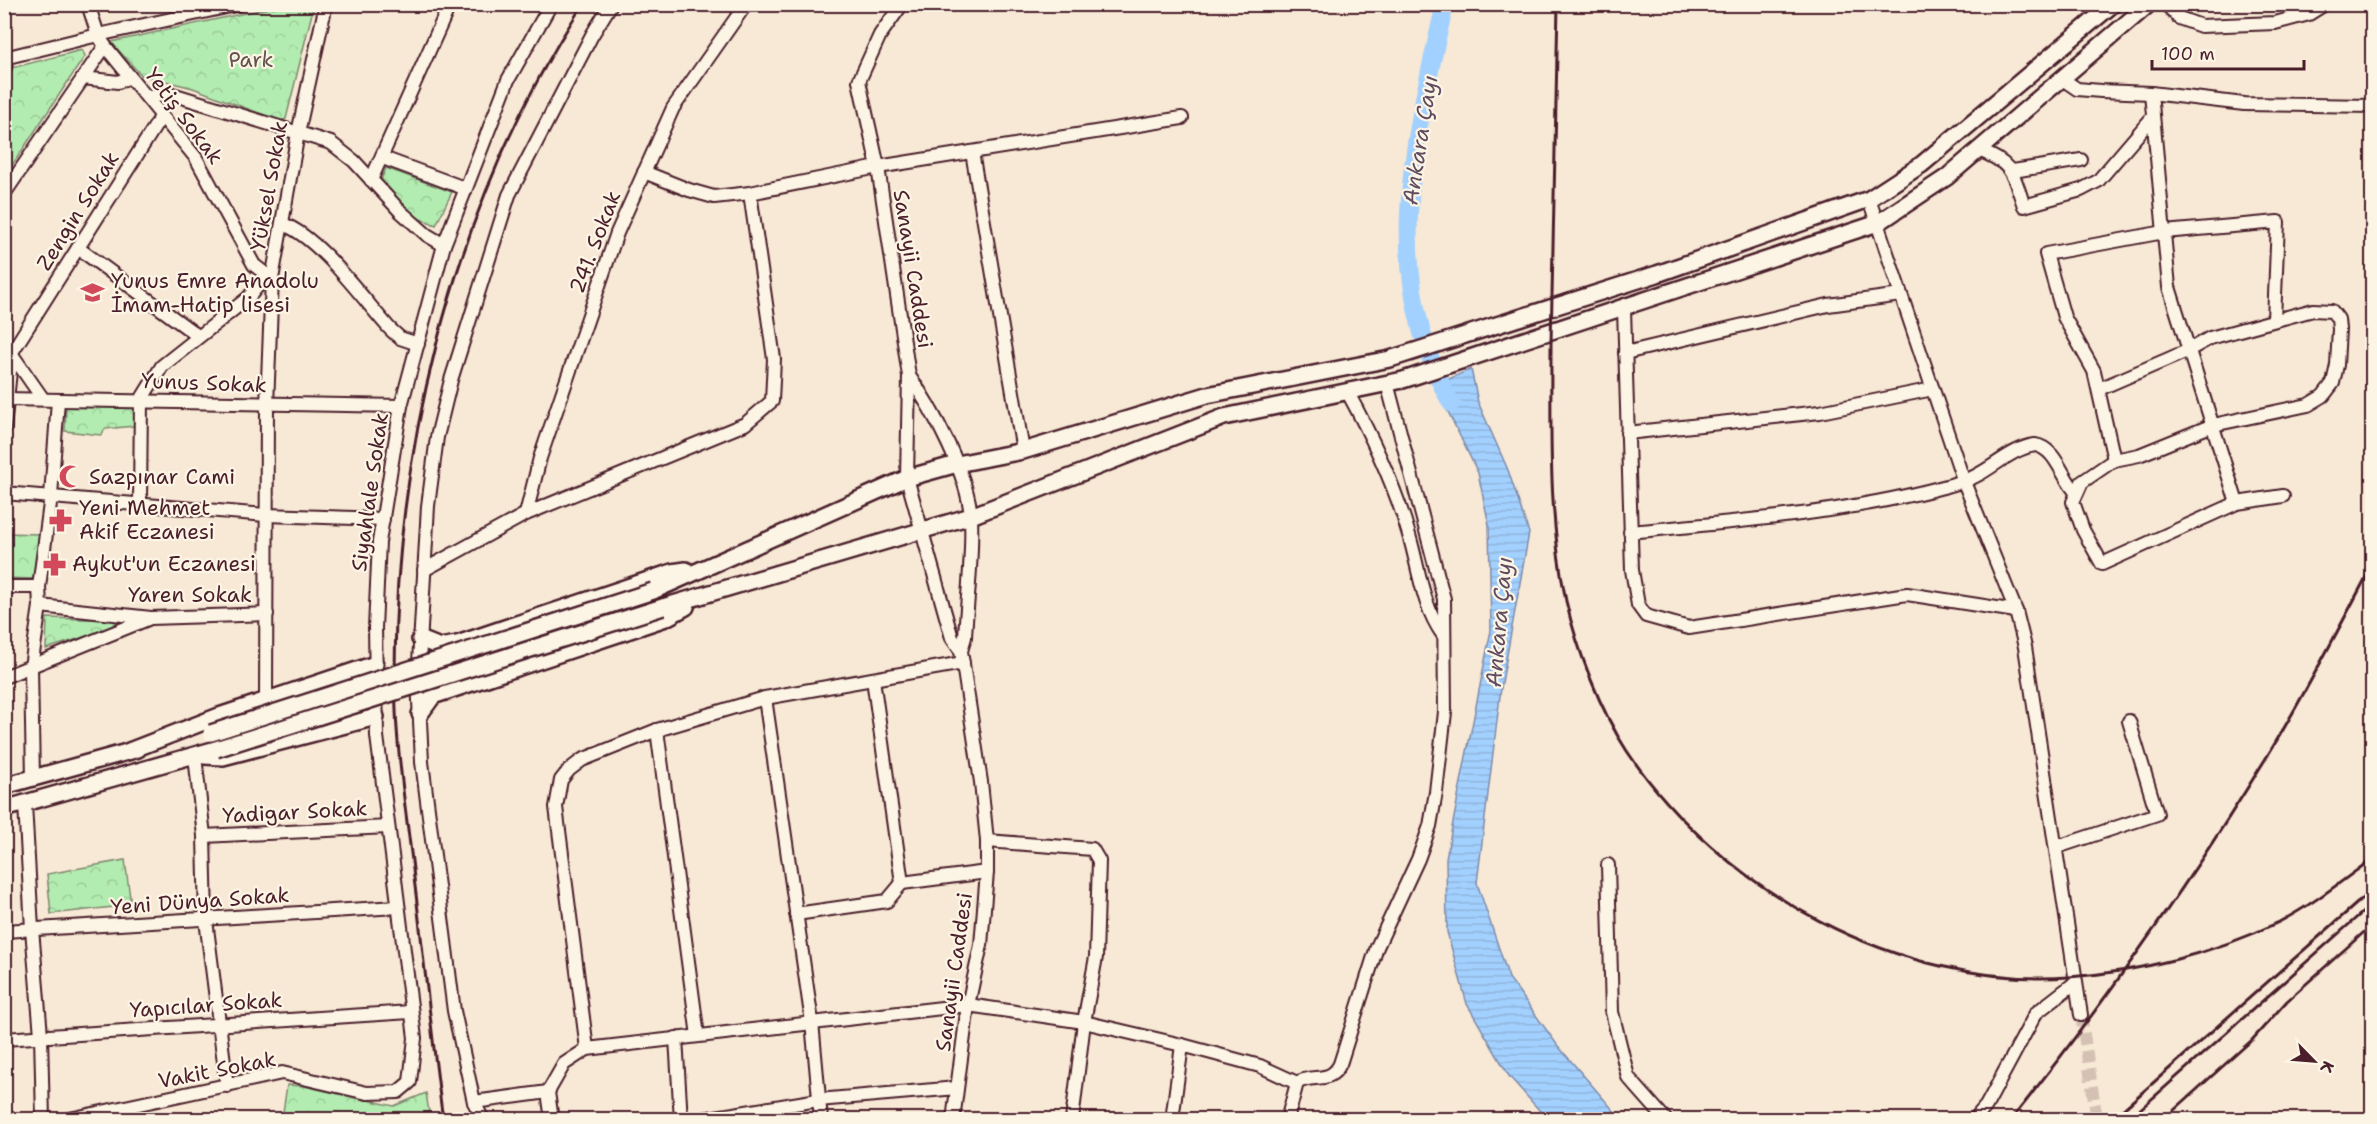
<svg xmlns="http://www.w3.org/2000/svg" width="2377" height="1124" font-family="'Shantell Sans',sans-serif">
<style>
.park{fill:url(#park-crowns);stroke:#7e866e;stroke-width:1.5}
.water{fill:url(#water-rules);stroke:#7f8aaa;stroke-width:1.5}
.lines{fill:none;stroke-linecap:round;stroke-linejoin:round}
.river{stroke:#a3d1ff;stroke-width:18}
.minor-tunnel{stroke:#d4c1b3;stroke-width:12;stroke-dasharray:12 6;stroke-linecap:butt}
.minor-casing{stroke:#4a1f2b;stroke-width:16}
.major-casing{stroke:#4a1f2b;stroke-width:20}
.minor{stroke:#fcf5e5;stroke-width:12}
.major{stroke:#fcf5e5;stroke-width:15}
.rail{stroke:#4a1f2b;stroke-width:3}
.major-bridge-casing{stroke:#4a1f2b;stroke-width:20;stroke-linecap:butt}
.major-bridge{stroke:#fcf5e5;stroke-width:15}
.labels{text-anchor:middle;dominant-baseline:central;stroke-width:4.5;stroke-linejoin:round;paint-order:stroke}
.park-label{font-size:21px;fill:#64524c;stroke:#fcf5e5}
.street-label{font-size:21px;fill:#4a1f2b;stroke:#fcf5e5}
.poi-label{font-size:21px;fill:#4a1f2b;stroke:#fcf5e5;text-anchor:start}
.water-label{font-size:22px;font-style:italic;fill:#604c60;stroke:#fcf5e5}
</style>
<defs>
<pattern id="park-crowns" width="20" height="18" patternUnits="userSpaceOnUse" patternTransform="scale(1.5)"><rect width="20" height="18" fill="#b3ecb0"/><path d="M2 6a3 3 0 1 1 6 0M12 15a3 3 0 1 1 6 0" fill="none" stroke="#9bca98"/></pattern>
<pattern id="water-rules" width="6" height="5" patternUnits="userSpaceOnUse" patternTransform="scale(1.5)"><rect width="6" height="5" fill="#a3d1ff"/><path d="M0 2.5h6" fill="none" stroke="#8eb3db"/></pattern>
</defs>
<rect width="100%" height="100%" fill="#f7e9d5"/>
<filter id="ink" filterUnits="userSpaceOnUse"><feTurbulence type="fractalNoise" baseFrequency=".0167" numOctaves="2"/><feDisplacementMap in="SourceGraphic" scale="12" xChannelSelector="R" yChannelSelector="G"/><feConvolveMatrix kernelMatrix="1 2 1 2 8 2 1 2 1" color-interpolation-filters="sRGB"/></filter>
<g filter="url(#ink)">
<g class="park">
<polygon points="283,5 314,5 286,119 280,121 193,88 141,75 111,42"/>
<polygon points="82,50 85,56 5,176 5,111 11,68"/>
<polygon points="386,168 452,192 436,225 415,217 381,180"/>
<polygon points="66,406 137,407 134,426 105,429 101,435 65,431"/>
<polygon points="5,533 39,534 37,579 5,578"/>
<polygon points="47,618 120,620 106,630 46,649"/>
<polygon points="125,860 131,905 51,914 47,874"/>
<polygon points="287,1085 304,1086 394,1106 426,1093 430,1119 282,1119"/>
</g>
<polygon class="water" points="1471,369 1478,402 1508,470 1529,533 1501,688 1477,883 1509,978 1558,1046 1621,1119 1547,1119 1509,1076 1467,1004 1447,932 1446,858 1491,630 1489,525 1478,473 1435,385"/>
<g class="lines">
<path class="river" d="M 1445,4 C 1414,139 1379,275 1451,403"/>
<polyline class="minor-tunnel" points="2081,1015 2097,1120"/>
<defs>
<g id="minor">
<polyline points="88,4 98,35 105,46 196,158 254,265 272,279"/>
<polyline points="902,4 880,35 859,81 878,167 909,376 907,478 952,638 961,651"/>
<polyline points="2166,4 2179,18 2201,26 2275,23 2309,14 2325,4"/>
<polyline points="4,58 98,35 240,4"/>
<polyline points="4,71 7,58"/>
<polyline points="83,78 118,82 130,77"/>
<polyline points="2061,78 2077,89 2101,91 2151,93 2244,104 2372,106"/>
<polyline points="2151,93 2169,287 2237,503"/>
<polyline points="147,97 172,94 331,143 354,161 400,211 427,235 444,245"/>
<path d="M 1978,150 C 2013,163 2013,174 2024,206 L 2081,190 L 2098,181 L 2152,118"/>
<polyline points="972,152 1023,451"/>
<polyline points="383,158 464,188"/>
<polyline points="2013,171 2081,160"/>
<polyline points="644,172 689,190 714,197 750,193 878,167 1182,118"/>
<polyline points="371,180 450,4"/>
<polyline points="4,194 105,46"/>
<polyline points="1869,199 1964,482 2016,611 2025,647 2081,1015"/>
<path d="M 283,224 C 320,238 362,298 390,329 L 400,338 L 418,344"/>
<polyline points="78,248 198,336"/>
<polyline points="1624,309 1632,570 1638,605 1646,616 1689,628 1907,594 2016,611"/>
<polyline points="4,343 43,399"/>
<polyline points="1625,353 1828,305 1901,295"/>
<path d="M 909,376 C 933,409 969,477 971,518 C 973,557 967,598 965,637 L 961,651 L 981,782 L 987,841 L 987,872 L 981,945 L 968,1005 L 953,1120"/>
<polyline points="2099,389 2187,351 2210,338 2313,310 2332,311 2338,319 2339,329 2337,365 2333,383 2323,396 2308,405 2213,425 2139,455 2114,460 2082,482 2073,502 2083,530 2102,564 2237,503 2283,496"/>
<path d="M 1347,391 C 1372,437 1395,485 1409,535 C 1419,568 1422,606 1443,635"/>
<polyline points="4,399 401,406"/>
<polyline points="4,429 12,352 161,117"/>
<polyline points="1627,433 1820,412 1933,389"/>
<polyline points="2114,460 2094,371 2064,317 2046,254 2164,232 2278,222 2274,320"/>
<polyline points="4,493 266,515 383,519"/>
<polyline points="140,502 141,400 162,366 248,298 266,276"/>
<polyline points="526,514 540,458 617,233 673,108 746,4"/>
<path d="M 1630,532 C 1740,521 1855,513 1961,482 C 1987,475 2008,449 2035,445 C 2056,448 2062,478 2076,492"/>
<polyline points="424,570 526,514 745,424 772,401 774,359 750,193"/>
<polyline points="4,587 39,587"/>
<polyline points="40,606 151,618 267,614"/>
<polyline points="4,677 148,619"/>
<polyline points="873,679 902,883 987,872"/>
<polyline points="765,698 812,1022 821,1120"/>
<polyline points="266,701 267,405 272,279 298,133 326,4"/>
<polyline points="657,730 698,1036"/>
<polyline points="195,756 204,836 206,920 227,1086"/>
<polyline points="33,779 31,667 40,606 39,587 51,496 58,400"/>
<polyline points="25,804 32,929 41,1035 43,1120"/>
<polyline points="204,836 388,827"/>
<polyline points="987,841 1092,849 1099,861 1096,957 1084,1022 1072,1120"/>
<polyline points="2057,847 2157,814 2129,721"/>
<polyline points="1608,865 1612,1012 1628,1077 1666,1120"/>
<polyline points="796,914 887,901 902,883"/>
<polyline points="4,931 397,907"/>
<polyline points="676,1038 681,1120"/>
<polyline points="4,1039 410,1012"/>
<polyline points="587,1049 556,807 561,780 569,770 582,760 657,730 765,698 963,663"/>
<polyline points="474,1102 548,1092"/>
<polyline points="65,1120 282,1073 367,1093 398,1092 410,1082 415,1038 377,736 375,628 379,542 401,406 444,245 508,80 551,4"/>
<polyline points="483,1120 474,1102 454,1011 422,762 418,680 428,506 437,437 451,380 509,195 592,35 611,4"/>
<polyline points="552,1120 548,1092 564,1064 587,1049 968,1005 1084,1022 1182,1045 1260,1066 1297,1083"/>
<polyline points="697,1120 818,1100 957,1088"/>
<polyline points="1172,1120 1182,1045"/>
<path d="M 1287,1120 L 1297,1083 C 1312,1073 1330,1085 1340,1064 L 1377,947 L 1418,859 L 1430,826 L 1436,792 L 1445,712 L 1444,599 L 1387,383"/>
<polyline points="1974,1120 1986,1106 2036,1013 2076,982"/>
</g>
<g id="major">
<polyline points="653,591 907,478 957,464 1023,451 1207,395 1390,359 1657,274 1869,199 1921,165 2113,4"/>
<polyline points="663,607 971,516 1224,417 1403,380 1878,223 1947,177 2149,4"/>
<polyline points="420,639 440,647 457,644 672,572 686,570"/>
<polyline points="420,714 433,696 666,618 686,607"/>
<polyline points="129,751 219,716 375,664"/>
<polyline points="204,756 223,757 376,717"/>
<polyline points="4,786 138,749"/>
<polyline points="4,809 216,749"/>
</g>
</defs>
<use href="#minor" class="minor-casing"/>
<use href="#major" class="major-casing"/>
<use href="#minor" class="minor"/>
<use href="#major" class="major"/>
<g class="rail">
<path d="M 1558,4 C 1556,118 1553,231 1551,344 C 1551,431 1548,516 1566,601 C 1577,649 1600,710 1627,751 C 1720,890 1899,989 2069,977 C 2139,972 2215,953 2279,922 C 2312,905 2342,881 2372,859"/>
<path d="M 443,1120 C 432,1039 424,958 414,878 C 408,823 398,767 396,711 C 387,473 451,205 583,4"/>
<path d="M 2011,1120 C 2106,1001 2195,875 2274,745 C 2309,687 2340,626 2372,566"/>
<polyline points="2111,1120 2372,890"/>
<polyline points="2128,1120 2372,904"/>
<polyline points="2163,1120 2252,1040 2287,1001 2372,925"/>
</g>
<defs>
<g id="major-bridge">
<polyline points="211,733 653,591"/>
<polyline points="216,749 663,607"/>
</g>
</defs>
<use href="#major-bridge" class="major-bridge-casing"/>
<use href="#major-bridge" class="major-bridge"/>
</g>
</g>
<defs>
<symbol id="school-bare" viewBox="-9 -9 18 18"><path d="M0-5L7-2L0 1L-7-2ZM-4 1L0 2.5L4 1V4Q0 6-4 4Z" fill="#d1495b" stroke="#fcf5e5" stroke-width="2.5" paint-order="stroke"/></symbol>
<symbol id="mosque-bare" viewBox="-9 -9 18 18"><path d="M3.5-4.9A6 6 0 1 0 3.5 4.9A5 5 0 1 1 3.5-4.9Z" fill="#d1495b" stroke="#fcf5e5" stroke-width="2.5" paint-order="stroke"/></symbol>
<symbol id="pharmacy-bare" viewBox="-9 -9 18 18"><path d="M-2-6h4v4h4v4h-4v4h-4v-4h-4v-4h4Z" fill="#d1495b" stroke="#fcf5e5" stroke-width="2.5" paint-order="stroke"/></symbol>
</defs>
<g fill-rule="evenodd">
<use href="#school-bare" x="76" y="276" width="33" height="33"/>
<use href="#mosque-bare" x="54" y="460" width="33" height="33"/>
<use href="#pharmacy-bare" x="44" y="504" width="33" height="33"/>
<use href="#pharmacy-bare" x="38" y="548" width="33" height="33"/>
</g>
<g class="labels">
<g class="park-label">
<text x="251" y="60">Park</text>
</g>
<g class="street-label">
<text transform="translate(184 116) rotate(53)">Yetiş Sokak</text>
<text transform="translate(269 186) rotate(-80)">Yüksel Sokak</text>
<text transform="translate(78 211) rotate(-58)">Zengin Sokak</text>
<text transform="translate(595 242) rotate(-69)">241. Sokak</text>
<text transform="translate(913 269) rotate(81)">Sanayii Caddesi</text>
<text transform="translate(204 383) rotate(2)">Yunus Sokak</text>
<text transform="translate(370 492) rotate(-82)">Siyahlale Sokak</text>
<text x="190" y="595">Yaren Sokak</text>
<text transform="translate(295 812) rotate(-3)">Yadigar Sokak</text>
<text transform="translate(200 901) rotate(-4)">Yeni Dünya Sokak</text>
<text transform="translate(954 972) rotate(-82)">Sanayii Caddesi</text>
<text transform="translate(206 1005) rotate(-4)">Yapıcılar Sokak</text>
<text transform="translate(217 1070) rotate(-11)">Vakit Sokak</text>
</g>
<g class="poi-label">
<text x="111" y="281">Yunus Emre Anadolu<tspan x="111" dy="24">İmam-Hatip lisesi</tspan></text>
<text x="89" y="477">Sazpınar Cami</text>
<text x="79" y="508">Yeni Mehmet<tspan x="79" dy="24">Akif Eczanesi</tspan></text>
<text x="72" y="564">Aykut'un Eczanesi</text>
</g>
<g class="water-label">
<text transform="translate(1420 140) rotate(-81)">Ankara Çayı</text>
<text transform="translate(1499 622) rotate(-85)">Ankara Çayı</text>
</g>
</g>
<rect width="2377" height="1124" fill="none" stroke="#fcf5e5" stroke-width="24"/>
<rect x="12" y="12" width="2353" height="1100" fill="none" stroke="#4a1f2b" stroke-width="2" filter="url(#ink)"/>
<g transform="translate(2314 1061) rotate(115)" stroke="#fcf5e5" stroke-width="4.5" paint-order="stroke">
<path d="M0-4.5L10 22L0 15L-10 22Z" fill="#4a1f2b"/>
<text y="-9" font-size="16" font-weight="bold" text-anchor="middle" fill="#4a1f2b">K</text>
</g>
<path d="M2152 60v9h152v-9" fill="none" stroke="#4a1f2b" stroke-width="3"/>
<text x="2161" y="60" font-size="18" fill="#4a1f2b" stroke="#fcf5e5" stroke-width="4.5" paint-order="stroke">100 m</text>
</svg>
